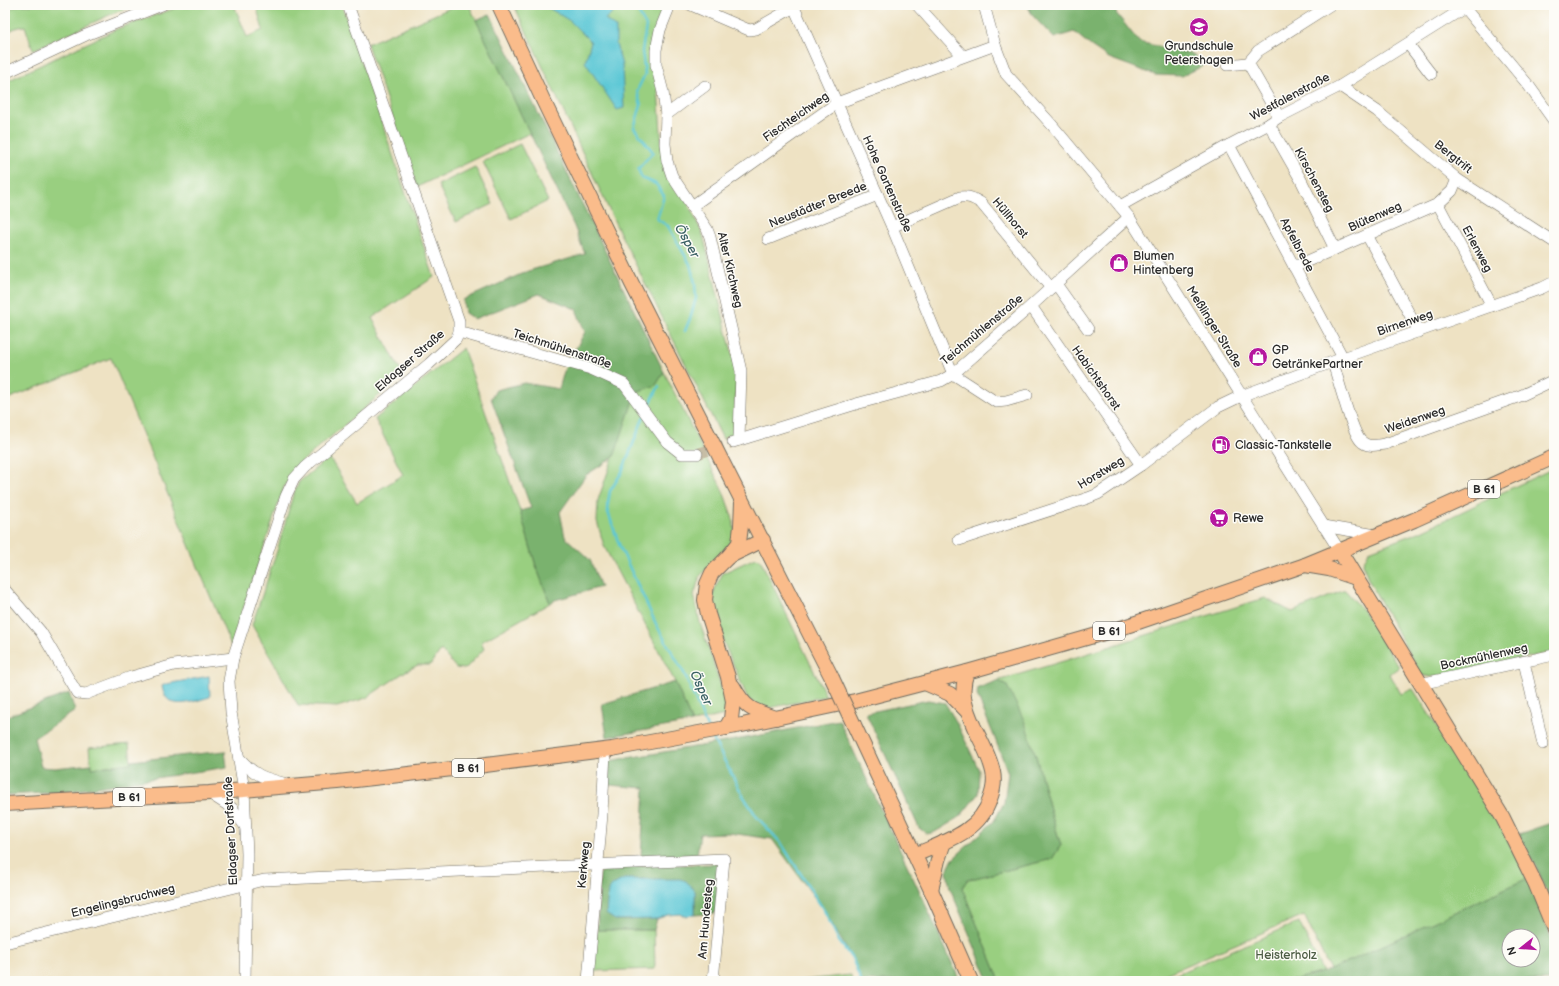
<svg xmlns="http://www.w3.org/2000/svg" width="1559" height="986" font-family="'Balsamiq Sans',sans-serif">
<style>
.green{fill:#99cf80;stroke:#627d56}
.forest{fill:#7ab26e;stroke:#526e4c;fill-rule:evenodd}
.water{fill:#5cc7d5;stroke:#447980}
.lines{fill:none;stroke-linecap:round;stroke-linejoin:round}
.stream{stroke:#5cc7d5;stroke-width:2.5}
.minor-tunnel{stroke:#c7bda5;stroke-width:11;stroke-dasharray:11 5.5;stroke-linecap:butt}
.minor-casing{stroke:#6f6b60;stroke-width:12}
.major-casing{stroke:#6f6b60;stroke-width:16}
.minor{stroke:#fff;stroke-width:11}
.major{stroke:#fabc8b;stroke-width:14}
.major-bridge-casing{stroke:#6f6b60;stroke-width:16;stroke-linecap:butt}
.major-bridge{stroke:#fabc8b;stroke-width:14}
.labels{text-anchor:middle;dominant-baseline:central;stroke-width:3;stroke-linejoin:round;paint-order:stroke}
.shield{fill:#fdfcf7;stroke:#6a6a68;stroke-width:1}
.shield-label{font-size:11px;font-weight:bold;fill:#2b2b2b}
.poi-label{font-size:12px;fill:#2b2b2b;stroke:#fdfcf7;text-anchor:start}
.street-label{font-size:12px;fill:#2b2b2b;stroke:#fdfcf7}
.park-label{font-size:12px;fill:#4c5c44;stroke:#fdfcf7}
.water-label{font-size:13px;font-style:italic;fill:#3c6266;stroke:#fdfcf7}
</style>
<rect width="100%" height="100%" fill="#fdfcf7"/>
<filter id="ink" filterUnits="userSpaceOnUse"><feTurbulence type="fractalNoise" baseFrequency=".025" numOctaves="2"/><feDisplacementMap in="SourceGraphic" scale="8" xChannelSelector="R" yChannelSelector="G"/><feConvolveMatrix kernelMatrix="1 2 1 2 8 2 1 2 1" color-interpolation-filters="sRGB"/></filter>
<filter id="wash" filterUnits="userSpaceOnUse"><feTurbulence type="fractalNoise" baseFrequency=".012" numOctaves="4" result="noise"/><feDisplacementMap in="SourceGraphic" scale="16" xChannelSelector="R" yChannelSelector="G"/><feGaussianBlur stdDeviation="0.9" result="paint"/><feColorMatrix in="noise" values="0 0 0 0 0 0 0 0 0 0 0 0 0 0 0 0 0 1.4 0 .05"/><feComposite in="paint" operator="in"/></filter>
<g filter="url(#wash)">
<rect width="100%" height="100%" fill="#eee2c3"/>
<g class="green">
<path d="M 20,5 L 136,5 L 114,13 L 33,50 L 25,26 C 17,27 10,29 5,36 L 5,10 Z"/>
<polygon points="184,5 234,5 247,37 263,30 256,5 342,5 434,277 372,318 403,375 299,464 284,487 231,646 111,358 5,400 5,82 117,29"/>
<polygon points="457,5 469,5 530,133 417,187 367,44"/>
<polygon points="514,5 664,5 650,55 658,89 662,148 703,235 737,373 733,436 723,439 617,227"/>
<polygon points="520,144 548,201 511,219 483,162"/>
<polygon points="475,167 493,204 456,222 438,185"/>
<polygon points="463,348 520,511 536,566 550,603 481,642 484,649 465,669 456,668 441,650 430,665 418,665 406,671 366,698 337,707 298,705 252,625 277,551 293,495 299,482 329,457 357,503 403,475 375,419"/>
<polygon points="664,372 723,491 733,519 735,533 730,543 700,576 694,595 700,623 726,701 725,715 692,722 675,682 604,546 597,521 598,500 636,392 656,385"/>
<polygon points="1554,468 1554,652 1431,677 1421,675 1368,579 1363,563 1369,551 1419,532"/>
<polygon points="755,558 760,559 826,696 769,708 757,705 748,699 723,641 712,603 715,588 723,573"/>
<path d="M 1345,590 L 1362,609 L 1399,667 L 1390,674 L 1401,694 L 1413,689 L 1495,817 L 1528,878 L 1330,970 L 1304,915 L 1149,981 L 1000,981 L 962,888 L 967,880 L 1052,859 L 1061,845 L 1052,817 L 1036,756 L 1006,685 L 997,681 C 1087,655 1175,625 1265,598 L 1292,612 Z"/>
<polygon points="129,744 131,763 91,768 89,748"/>
<polygon points="1299,922 1327,981 1160,981"/>
<polygon points="597,930 654,930 655,969 593,971"/>
<polygon points="851,975 852,981 796,981"/>
</g>
<g class="forest">
<polygon points="1027,5 1118,5 1116,13 1139,42 1195,55 1203,66 1182,76 1155,75 1109,58 1091,46 1074,32 1054,38 1033,16"/>
<polygon points="490,14 664,372 656,385 636,392 614,457 586,475 560,512 565,537 590,560 601,587 555,600 550,603 536,566 520,511 531,508 491,398 496,390 524,383 559,389 565,368 585,332 576,309 539,294 474,319 465,313 463,300 528,271 585,254 574,226 476,20"/>
<polygon points="997,681 1006,684 1024,720 1036,756 1052,817 1061,845 1052,859 967,880 962,888 1000,981 989,981 950,888 947,871 953,859 994,821 1004,803 1008,773 994,736 977,695 978,688"/>
<polygon points="675,682 692,722 607,737 602,704"/>
<polygon points="69,693 75,711 34,738 41,767 55,768 91,764 92,768 131,763 131,761 225,751 227,767 64,792 5,795 5,717"/>
<polygon points="928,700 945,703 957,723 979,770 978,794 960,817 935,832 927,834 919,828 866,713"/>
<polygon points="839,720 922,897 960,981 860,981 853,960 825,912 772,839 730,833 700,834 697,855 641,857 645,788 609,785 609,761 725,742"/>
<polygon points="1554,822 1554,910 1539,873 1519,834"/>
<polygon points="720,864 716,913 695,915 695,891 615,920 657,919 654,930 597,930 600,873 608,866"/>
<path d="M 1528,878 L 1549,932 L 1554,950 L 1554,981 L 1290,981 L 1330,970 ZM 1509,936 L 1533,936 L 1533,960 L 1509,960 Z"/>
</g>
<g class="water">
<polygon points="548,5 619,5 619,7 605,19 616,28 616,44 622,65 624,108 617,110 585,62 591,42 570,21 547,7"/>
<path d="M 209,676 L 210,697 C 191,702 166,713 162,686 L 166,684 Z"/>
<polygon points="624,879 680,879 686,881 695,891 695,915 682,916 681,914 668,915 657,919 615,920 606,914 608,891 613,885"/>
</g>
<g class="lines">
<g class="stream">
<polyline points="634,5 646,26 642,51 645,74 637,91 641,105 634,128 653,152 638,169 642,178 656,184 664,196 657,219 668,226 690,264 695,283 696,298 691,316 685,331"/>
<polyline points="647,410 659,386"/>
<polyline points="644,416 622,472 610,491 607,509 620,547 657,626 684,673 707,727"/>
<polyline points="711,735 742,794 757,817 781,843 825,912 839,941 853,960 861,981"/>
</g>
</g>
</g>
<g filter="url(#ink)">
<g class="lines">
<polyline class="minor-tunnel" points="697,454 733,442"/>
<defs>
<g id="minor">
<polyline points="669,5 668,10 660,30 656,50 656,65 663,92 666,115 665,144 667,161 672,176 707,229 710,237 741,371 739,440"/>
<polyline points="691,5 749,30 756,29 794,7"/>
<polyline points="793,5 892,227 953,374"/>
<polyline points="917,5 963,56"/>
<polyline points="984,5 995,45 1006,74 1052,125 1129,217 1339,550"/>
<polyline points="1462,5 1529,86 1554,121"/>
<polyline points="1408,44 1431,74"/>
<polyline points="1248,63 1279,117"/>
<polyline points="1227,65 1248,63 1258,51 1330,5"/>
<polyline points="5,73 86,35 162,5"/>
<polyline points="1340,86 1377,111 1457,179 1554,242"/>
<polyline points="666,115 705,86"/>
<polyline points="1269,124 1301,180 1335,249"/>
<polyline points="1229,145 1343,358"/>
<polyline points="1438,204 1492,306"/>
<polyline points="692,206 837,103 995,45"/>
<polyline points="1120,206 1229,145 1269,124 1279,117 1340,86 1469,5"/>
<path d="M 892,227 L 960,197 C 969,196 973,198 981,203 L 1051,288"/>
<polyline points="1367,235 1419,332"/>
<polyline points="768,239 878,195"/>
<polyline points="1294,267 1438,204 1452,191 1457,179"/>
<polyline points="1056,284 1088,329"/>
<polyline points="1031,306 1141,465"/>
<polyline points="459,332 591,369 624,384 667,442 682,454 697,454"/>
<path d="M 1333,363 C 1338,378 1352,433 1361,441 C 1368,448 1376,445 1385,444 L 1520,396 L 1554,380"/>
<polyline points="953,374 996,402 1006,401 1027,395"/>
<polyline points="733,442 856,404 941,381 953,374 1031,306 1129,217"/>
<polyline points="1323,526 1376,535"/>
<polyline points="959,540 1088,498 1098,494 1141,465 1218,407 1241,396 1343,358 1542,288 1554,282"/>
<polyline points="5,590 41,632 77,693 86,694 131,677 174,665 233,658"/>
<polyline points="1524,662 1543,744"/>
<polyline points="1420,684 1554,655"/>
<path d="M 239,758 C 255,776 264,778 287,784"/>
<polyline points="209,793 232,808 245,826"/>
<polyline points="5,943 264,880 724,859 713,981"/>
<polyline points="245,981 247,854 244,790 231,712 229,681 233,658 286,496 294,479 305,467 429,364 456,339 459,332 459,321 348,5"/>
<polyline points="588,981 602,814 605,752"/>
</g>
<g id="major">
<polyline points="499,5 543,100 632,284 832,678"/>
<polyline points="1339,550 1503,818 1536,885 1554,929"/>
<polyline points="728,557 739,543 741,526 742,502"/>
<polyline points="1305,565 1329,569 1353,577"/>
<polyline points="925,683 950,694 967,711"/>
<path d="M 733,686 C 745,708 751,710 775,718"/>
<polyline points="854,725 931,890 971,981"/>
<polyline points="726,728 731,719 733,701 728,677 708,614 705,600 707,584 712,573 728,557 763,540"/>
<polyline points="5,804 209,793 338,782 470,767 612,749 742,725 855,701 967,672 1118,629 1305,565 1414,520 1554,457"/>
<path d="M 915,855 C 944,842 980,832 990,799 C 993,791 995,781 993,772 C 990,757 981,741 974,727 C 966,709 959,692 967,672"/>
<polyline points="931,890 938,860 944,842"/>
</g>
</defs>
<use href="#minor" class="minor-casing"/>
<use href="#major" class="major-casing"/>
<use href="#minor" class="minor"/>
<use href="#major" class="major"/>
<defs>
<polyline id="major-bridge" points="832,678 854,725"/>
</defs>
<use href="#major-bridge" class="major-bridge-casing"/>
<use href="#major-bridge" class="major-bridge"/>
</g>
</g>
<defs>
<symbol id="school-disc" viewBox="-11 -11 22 22"><circle r="9.5" fill="#b5179e" stroke="#fdfcf7"/><path d="M0-5L7-2L0 1L-7-2ZM-4 1L0 2.5L4 1V4Q0 6-4 4Z" fill="#fff"/></symbol>
<symbol id="shop-disc" viewBox="-11 -11 22 22"><circle r="9.5" fill="#b5179e" stroke="#fdfcf7"/><path d="M-5-2.5h2.3a2.7 3.5 0 0 1 5.4 0H5L5.5 6h-11ZM-1.5-2.5h3a1.5 2.3 0 0 0-3 0Z" fill="#fff"/></symbol>
<symbol id="fuel-disc" viewBox="-11 -11 22 22"><circle r="9.5" fill="#b5179e" stroke="#fdfcf7"/><path d="M-5.5-6h7V0h2V4h1.3V-2.5L3-4.5l.8-.8L6-3V5H2.5V1h-1V6h-7ZM-4.2-4.7v3.2H.2V-4.7Z" fill="#fff"/></symbol>
<symbol id="supermarket-disc" viewBox="-11 -11 22 22"><circle r="9.5" fill="#b5179e" stroke="#fdfcf7"/><path d="M-6-5.5h2.5l.6 2H6L4.5 2H-2.5L-4.4-4H-6ZM-1.5 3.2a1.3 1.3 0 1 0 .1 0ZM3 3.2a1.3 1.3 0 1 0 .1 0Z" fill="#fff"/></symbol>
</defs>
<g fill-rule="evenodd">
<use href="#school-disc" x="1188" y="16" width="22" height="22"/>
<use href="#shop-disc" x="1108" y="252" width="22" height="22"/>
<use href="#shop-disc" x="1247" y="346" width="22" height="22"/>
<use href="#fuel-disc" x="1210" y="434" width="22" height="22"/>
<use href="#supermarket-disc" x="1208" y="507" width="22" height="22"/>
</g>
<g class="labels">
<g class="shield">
<rect x="1468" y="480" width="32" height="18" rx="3"/>
<rect x="1093" y="622" width="32" height="18" rx="3"/>
<rect x="452" y="759" width="32" height="18" rx="3"/>
<rect x="113" y="788" width="32" height="18" rx="3"/>
</g>
<g class="shield-label">
<text x="1484" y="489">B 61</text>
<text x="1109" y="631">B 61</text>
<text x="468" y="768">B 61</text>
<text x="129" y="797">B 61</text>
</g>
<g class="poi-label">
<text x="1199" y="46" text-anchor="middle">Grundschule<tspan x="1199" dy="14">Petershagen</tspan></text>
<text x="1133" y="256">Blumen<tspan x="1133" dy="14">Hintenberg</tspan></text>
<text x="1272" y="350">GP<tspan x="1272" dy="14">GetränkePartner</tspan></text>
<text x="1235" y="445">Classic-Tankstelle</text>
<text x="1233" y="518">Rewe</text>
</g>
<g class="street-label">
<text transform="translate(1290 97) rotate(-28)">Westfalenstraße</text>
<text transform="translate(796 117) rotate(-35)">Fischteichweg</text>
<text transform="translate(1453 157) rotate(39)">Bergtrift</text>
<text transform="translate(1314 180) rotate(62)">Kirschensteg</text>
<text transform="translate(887 184) rotate(66)">Hohe Gartenstraße</text>
<text transform="translate(818 205) rotate(-22)">Neustädter Breede</text>
<text transform="translate(1375 217) rotate(-24)">Blütenweg</text>
<text transform="translate(1010 218) rotate(50)">Hüllhorst</text>
<text transform="translate(1297 245) rotate(62)">Apfelbrede</text>
<text transform="translate(1477 249) rotate(62)">Erlenweg</text>
<text transform="translate(730 270) rotate(77)">Alter Kirchweg</text>
<text transform="translate(1405 323) rotate(-19)">Birnenweg</text>
<text transform="translate(1214 327) rotate(58)">Meßlinger Straße</text>
<text transform="translate(982 330) rotate(-40)">Teichmühlenstraße</text>
<text transform="translate(562 349) rotate(18)">Teichmühlenstraße</text>
<text transform="translate(410 361) rotate(-41)">Eldagser Straße</text>
<text transform="translate(1096 378) rotate(55)">Habichtshorst</text>
<text transform="translate(1415 420) rotate(-19)">Weidenweg</text>
<text transform="translate(1101 473) rotate(-31)">Horstweg</text>
<text transform="translate(1484 657) rotate(-12)">Bockmühlenweg</text>
<text transform="translate(231 831) rotate(-93)">Eldagser Dorfstraße</text>
<text transform="translate(584 865) rotate(-85)">Kerkweg</text>
<text transform="translate(123 901) rotate(-14)">Engelingsbruchweg</text>
<text transform="translate(706 919) rotate(-85)">Am Hundesteg</text>
</g>
<g class="park-label">
<text x="1286" y="955">Heisterholz</text>
</g>
<g class="water-label">
<text transform="translate(687 241) rotate(61)">Ösper</text>
<text transform="translate(701 688) rotate(66)">Ösper</text>
</g>
</g>
<rect width="1559" height="986" fill="none" stroke="#fdfcf7" stroke-width="20"/>
<g transform="translate(1521 948) rotate(253)"><circle r="19" fill="#fdfcf7" stroke="#a9a8a5"/>
<path d="M0-3L7 15L0 10L-7 15Z" fill="#b5179e"/>
<text y="-6" font-size="11" font-weight="bold" text-anchor="middle" fill="#2b2b2b">N</text>
</g>
</svg>
